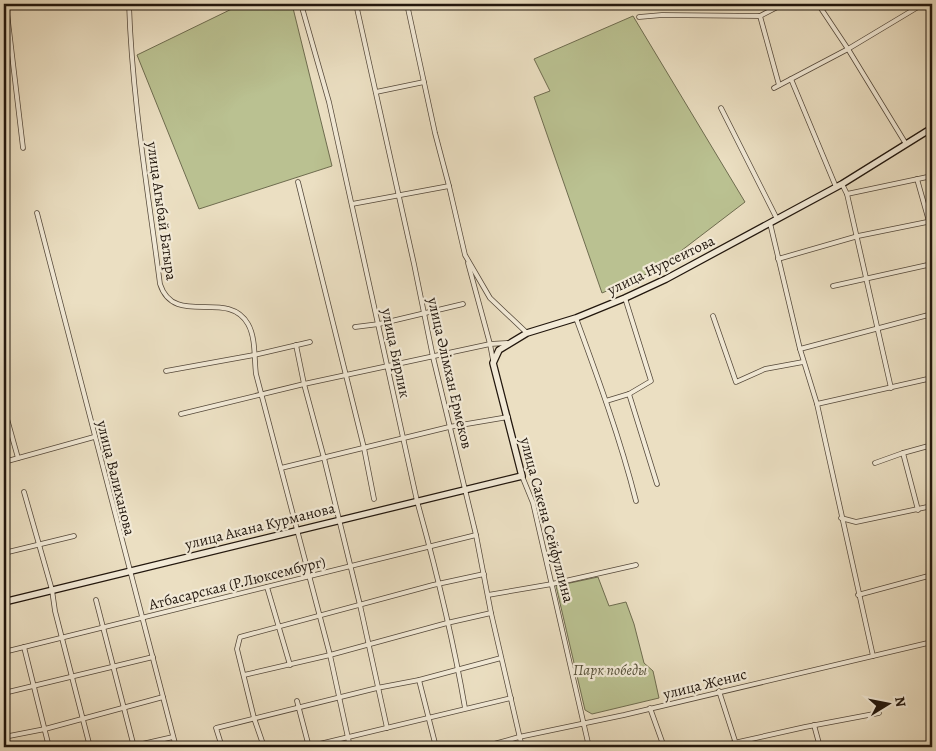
<svg xmlns="http://www.w3.org/2000/svg" width="936" height="751" font-family="Alegreya,serif">
<style>
.green{fill:#bac191;stroke:#6e6c4f}
.lines{fill:none;stroke-linecap:round;stroke-linejoin:round}
.street-casing{stroke:#54483a;stroke-width:5.5}
.secondary-casing{stroke:#21160d;stroke-width:8}
.street{stroke:#f2ead7;stroke-width:4}
.secondary{stroke:#f2ead7;stroke-width:5.5}
.labels{text-anchor:middle;dominant-baseline:central;stroke-width:4.5;stroke-linejoin:round;paint-order:stroke}
.street-label{font-size:15px;fill:#21160d;stroke:#f2ead7}
.park-label{font-size:15px;font-style:italic;fill:#57523b;stroke:#f2ead7}
</style>
<rect width="100%" height="100%" fill="#ebdfc2"/>
<filter id="stains"><feTurbulence type="fractalNoise" baseFrequency=".004" numOctaves="4"/><feColorMatrix values="0 0 0 0 .2 0 0 0 0 .09 0 0 0 0 .02 0 0 0 .5 -.17"/></filter>
<radialGradient id="worn" r=".72"><stop offset=".6" stop-color="#630" stop-opacity="0"/><stop offset="1" stop-color="#630" stop-opacity=".3"/></radialGradient>
<g class="green">
<polygon points="242,4 292,4 332,166 199,209 137,55"/>
<polygon points="633,16 745,202 656,270 602,293 534,97 550,91 534,59"/>
<polygon points="598,577 609,606 626,602 634,624 644,663 653,671 659,698 592,714 585,710 556,586"/>
</g>
<g class="lines">
<defs>
<g id="street">
<polyline points="6,4 23,148"/>
<path d="M 129,4 C 132,98 148,191 160,284 C 174,328 228,288 248,324 C 256,338 254,359 256,374 L 330,655 L 350,747"/>
<path d="M 301,4 L 329,102 L 417,501 C 436,569 453,638 465,708"/>
<polyline points="356,4 414,264 433,357 476,535 491,613 522,747"/>
<polyline points="407,4 435,133 449,186 465,255 490,298 527,333"/>
<polyline points="818,4 848,49 906,144"/>
<polyline points="760,16 779,85"/>
<polyline points="639,17 662,15 760,16 783,4"/>
<polyline points="791,79 836,187"/>
<polyline points="774,88 848,49 923,4"/>
<polyline points="376,92 424,82"/>
<polyline points="721,108 777,219"/>
<polyline points="917,179 932,232"/>
<polyline points="298,182 364,448 374,499"/>
<polyline points="842,184 847,194 932,176"/>
<polyline points="847,194 891,388"/>
<polyline points="352,204 449,186"/>
<polyline points="37,213 176,747"/>
<polyline points="770,223 800,349 817,404 873,656"/>
<polyline points="778,259 858,236 932,221"/>
<polyline points="468,263 490,344 493,360"/>
<polyline points="833,286 932,264"/>
<polyline points="713,316 736,382 765,369 803,362"/>
<path d="M 576,318 C 598,378 620,438 636,501"/>
<polyline points="355,327 379,324 463,304"/>
<polyline points="296,345 304,384 324,458 360,605 387,728"/>
<polyline points="800,349 932,314"/>
<polyline points="166,371 254,355 310,342"/>
<polyline points="629,394 657,484"/>
<polyline points="606,401 629,394 651,381 625,298"/>
<polyline points="817,404 932,378"/>
<polyline points="4,408 18,458"/>
<polyline points="181,414 304,384 490,344 507,343"/>
<polyline points="903,453 918,510"/>
<polyline points="4,462 94,437"/>
<polyline points="875,463 903,453 932,445"/>
<polyline points="281,468 449,427 508,417"/>
<polyline points="522,476 533,503 589,747"/>
<polyline points="24,492 52,590 55,611 90,747"/>
<polyline points="841,518 856,522 932,506"/>
<polyline points="4,553 74,536"/>
<polyline points="267,587 290,665"/>
<polyline points="488,595 552,584 636,565"/>
<polyline points="858,595 932,575"/>
<polyline points="96,600 134,747"/>
<polyline points="24,647 49,747"/>
<polyline points="4,652 476,535"/>
<polyline points="244,675 330,655 447,623 491,613"/>
<polyline points="419,680 436,747"/>
<polyline points="719,691 737,747"/>
<polyline points="4,693 153,657"/>
<polyline points="297,701 309,747"/>
<polyline points="650,708 664,747"/>
<polyline points="814,725 820,747"/>
<polyline points="4,729 9,747"/>
<polyline points="4,737 45,729 163,697"/>
<polyline points="129,747 173,737"/>
<polyline points="222,747 216,728 377,688 419,680 501,658"/>
<polyline points="264,747 254,718 237,649 240,637 433,585 484,574"/>
<polyline points="307,747 511,698"/>
<polyline points="483,747 519,737 624,715 932,642"/>
<polyline points="716,747 805,727 879,713"/>
</g>
<polyline id="secondary" points="4,602 522,476 493,363 499,350 527,333 576,318 625,298 666,279 842,184 932,128"/>
</defs>
<use href="#street" class="street-casing"/>
<use href="#secondary" class="secondary-casing"/>
<use href="#street" class="street"/>
<use href="#secondary" class="secondary"/>
</g>
<g class="labels">
<g class="street-label">
<text transform="translate(162 211) rotate(82)">улица Агыбай Батыра</text>
<text transform="translate(661 265) rotate(-26)">улица Нурсеитова</text>
<text transform="translate(396 353) rotate(78)">улица Бирлик</text>
<text transform="translate(450 373) rotate(77)">улица Әлімхан Ермеков</text>
<text transform="translate(116 478) rotate(76)">улица Валиханова</text>
<text transform="translate(547 520) rotate(75)">улица Сакена Сейфуллина</text>
<text transform="translate(260 526) rotate(-14)">улица Акана Курманова</text>
<text transform="translate(237 583) rotate(-14)">Атбасарская (Р.Люксембург)</text>
<text transform="translate(705 684) rotate(-14)">улица Женис</text>
</g>
<g class="park-label">
<text x="610" y="670">Парк победы</text>
</g>
</g>
<rect width="936" height="751" fill="none" stroke="#ebdfc2" stroke-width="20"/>
<rect x="5" y="5" width="926" height="741" fill="none" stroke="#21160d" stroke-width="2.5"/>
<rect x="10" y="10" width="916" height="731" fill="none" stroke="#21160d"/>
<g transform="translate(888 704) rotate(80)" stroke="#f2ead7" stroke-width="4" paint-order="stroke">
<path d="M0-4L9 19L0 12L-9 19Z" fill="#21160d"/>
<text y="-8" font-size="14" font-weight="bold" text-anchor="middle" fill="#21160d">N</text>
</g>
<rect width="100%" height="100%" filter="url(#stains)"/>
<rect width="100%" height="100%" fill="url(#worn)"/>
</svg>
